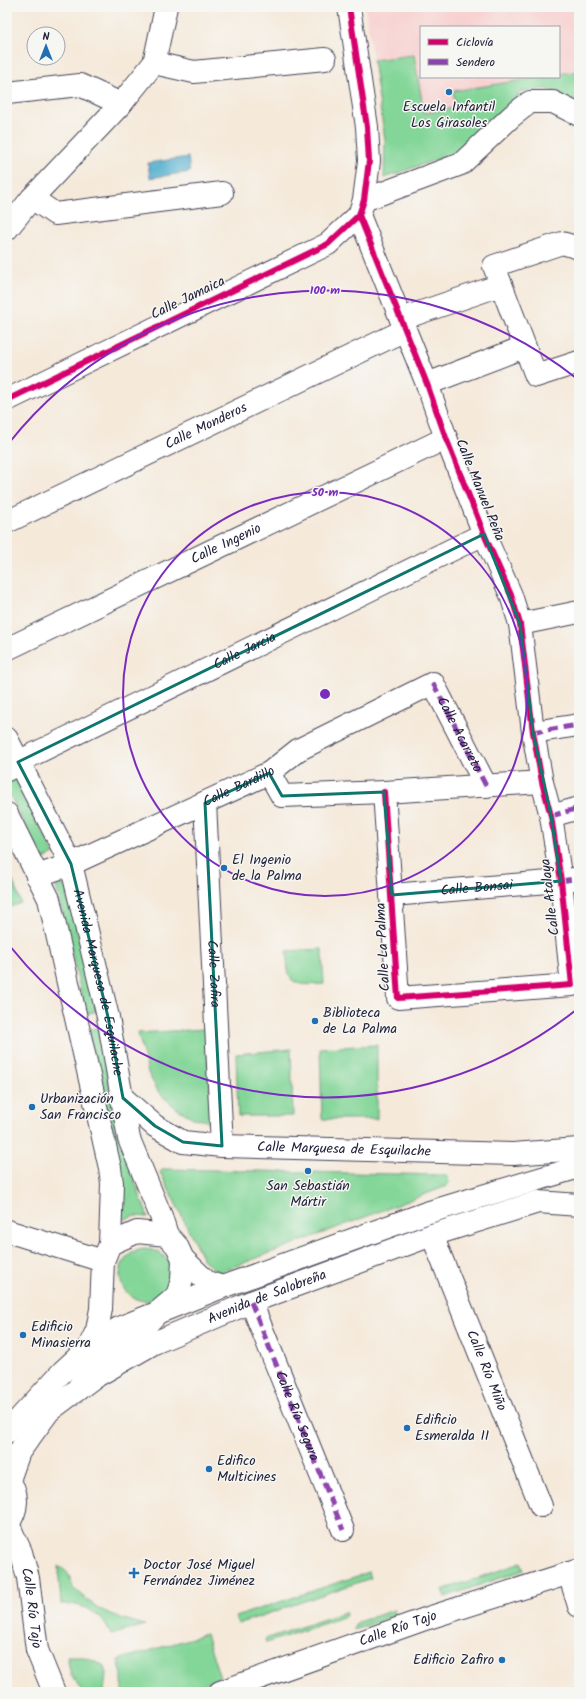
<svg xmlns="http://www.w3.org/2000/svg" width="586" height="1699" font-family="Kalam,sans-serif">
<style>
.built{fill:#f7d0cf;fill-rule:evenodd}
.green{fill:#83d698;stroke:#527c6a}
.water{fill:#50aece;stroke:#396884}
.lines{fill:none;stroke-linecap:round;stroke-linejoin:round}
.street-casing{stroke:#424053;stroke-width:24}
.secondary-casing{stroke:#424053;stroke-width:24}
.street{stroke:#fff;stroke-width:22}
.secondary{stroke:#fff;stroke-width:22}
.quiet{stroke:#8e44ad;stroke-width:5;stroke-dasharray:10 5;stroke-linecap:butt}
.cycleway-casing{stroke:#f6f6f2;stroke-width:8}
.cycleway{stroke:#d6006c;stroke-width:6}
.marked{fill:none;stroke:#0f766e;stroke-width:3;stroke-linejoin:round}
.ring{fill:none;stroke:#7b2cbf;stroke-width:2}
.poi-dot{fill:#1f6fb2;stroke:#f6f6f2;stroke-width:1.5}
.labels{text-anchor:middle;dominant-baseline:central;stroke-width:3;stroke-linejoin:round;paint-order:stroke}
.poi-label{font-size:14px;fill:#22223b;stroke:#f6f6f2;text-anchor:start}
.street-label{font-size:14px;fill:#22223b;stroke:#f6f6f2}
.centre{fill:#7b2cbf;stroke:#f6f6f2;stroke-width:2}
.ring-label{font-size:12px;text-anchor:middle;font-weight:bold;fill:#7b2cbf;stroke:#f6f6f2;stroke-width:3;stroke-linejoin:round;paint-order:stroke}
</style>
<rect width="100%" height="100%" fill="#f6f6f2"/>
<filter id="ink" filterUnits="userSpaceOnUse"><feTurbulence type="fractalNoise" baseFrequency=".025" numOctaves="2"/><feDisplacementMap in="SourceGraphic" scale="8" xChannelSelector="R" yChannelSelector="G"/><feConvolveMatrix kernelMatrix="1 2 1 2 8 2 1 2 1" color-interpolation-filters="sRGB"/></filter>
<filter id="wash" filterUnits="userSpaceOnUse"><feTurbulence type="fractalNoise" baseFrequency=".012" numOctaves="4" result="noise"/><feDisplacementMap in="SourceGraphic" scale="16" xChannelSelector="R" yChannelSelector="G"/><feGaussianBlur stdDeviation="0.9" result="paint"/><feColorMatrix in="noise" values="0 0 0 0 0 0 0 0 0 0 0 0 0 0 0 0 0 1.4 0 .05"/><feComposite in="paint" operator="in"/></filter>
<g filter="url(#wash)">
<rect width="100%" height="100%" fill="#f5e9da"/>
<path class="built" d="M 365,7 L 579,7 L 579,104 L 547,89 L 522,91 L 455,153 L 384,178 L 385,140 ZM 421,27 L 559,27 L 559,77 L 421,77 Z"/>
<g class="green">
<polygon points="414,55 424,113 456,108 453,91 543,77 559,77 559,74 579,71 579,104 547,89 522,91 455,153 384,178 385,140 373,60"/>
<polygon points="16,777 54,854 42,860 7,789 7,782"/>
<polygon points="10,873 21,903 7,908 7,874"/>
<polygon points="66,884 96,1011 86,1014 56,886"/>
<path d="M 322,949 L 324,984 C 292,986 287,985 287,951 Z"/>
<polygon points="98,1028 120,1141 148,1217 135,1216 122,1220 89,1029"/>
<polygon points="206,1029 212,1122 193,1118 176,1108 159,1093 148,1073 138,1033"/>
<polygon points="377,1045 377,1119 322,1119 320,1048"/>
<polygon points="291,1049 293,1116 238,1116 236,1054"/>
<polygon points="163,1169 445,1175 448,1176 449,1183 447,1186 220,1272 212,1268 203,1259 160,1172"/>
<circle cx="146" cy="1275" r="26"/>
<polygon points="521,1563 524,1570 445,1597 442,1590"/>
<path d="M 58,1566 C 61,1568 67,1571 68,1574 C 71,1578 70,1584 74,1588 C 96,1611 115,1617 145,1625 L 111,1635 C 102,1613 84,1603 61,1604 Z"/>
<polygon points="369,1572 371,1578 238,1624 235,1617"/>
<polygon points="394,1610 396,1615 354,1630 355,1625 358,1622"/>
<polygon points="345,1612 346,1616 266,1643 265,1639"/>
<polygon points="206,1634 220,1678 179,1692 122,1692 122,1675 118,1660"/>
<polygon points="67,1657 84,1657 103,1665 106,1673 104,1692 83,1692 71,1675"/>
</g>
<polygon class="water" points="188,157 190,172 150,178 148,163"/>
</g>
<g filter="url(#ink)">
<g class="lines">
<defs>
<g id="street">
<polyline points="154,63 194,72 325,59"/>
<polyline points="7,93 80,85 121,104"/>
<polyline points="32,198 55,214 222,193"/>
<polyline points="364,200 461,164 512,116 530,102 553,102 579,115"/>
<polyline points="359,215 427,384 446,438 484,534 511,595 520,624 533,732 542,782 551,816 561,881 572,985 398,998 384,792"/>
<polyline points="7,229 32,198 121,104 154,63 166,7"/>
<polyline points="579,248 562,243 494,266 536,376 579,362"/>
<polyline points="401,319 501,285"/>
<polyline points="427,384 524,347"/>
<polyline points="7,400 328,244 359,215 364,200 369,161 367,127 349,7"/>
<path id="s1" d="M 7,522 L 405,330"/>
<polyline points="520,624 579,612"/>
<path id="s2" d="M 7,649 L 446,438"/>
<polyline points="533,732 579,725"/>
<path id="s3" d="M 7,739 L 71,864 L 108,1017 L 129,1139 L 161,1216 L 167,1235 L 177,1246 L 183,1259 L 207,1282 L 222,1287"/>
<path id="s4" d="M 7,770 L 18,762 L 484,534"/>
<polyline points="269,773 282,796 384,792 542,782"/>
<path id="s5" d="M 205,803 L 222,1146"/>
<polyline points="7,814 49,899 110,1168 112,1183 110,1244 103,1261 101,1309 97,1330 89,1347"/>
<polyline points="551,816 579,808"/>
<path id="s6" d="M 37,876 L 71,864 L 269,773 L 298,750 L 433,683 L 486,786"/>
<path id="s7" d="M 392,895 L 561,881 L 579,878"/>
<path id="s8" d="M 123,1098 L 155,1126 L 183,1142 L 222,1146 L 513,1154 L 579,1149"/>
<polyline points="7,1231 103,1261"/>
<path id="s9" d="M 432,1235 L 541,1506"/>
<polyline points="110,1244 137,1232 167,1235"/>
<polyline points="251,1302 343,1530"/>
<polyline points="77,1390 91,1365 136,1336 158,1312 177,1296 182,1280 183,1259"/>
<polyline points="569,1573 579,1606"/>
<path id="s10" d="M 220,1692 L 425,1619 L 579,1570"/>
</g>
<g id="secondary">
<polyline points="7,1432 63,1371 89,1347 119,1328 222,1287 426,1213 579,1167"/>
<path d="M 7,1479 C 20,1492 18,1511 7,1525"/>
<path id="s11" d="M 9,1480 L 19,1452 L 49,1411 L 93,1378 L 154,1343 L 251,1302 L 432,1235 L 538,1202 L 579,1205"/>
<path id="s12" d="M 8,1524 L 21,1552 L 28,1578 L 37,1650 L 54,1692"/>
</g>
</defs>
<use href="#street" class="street-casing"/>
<use href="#secondary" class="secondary-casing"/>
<use href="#street" class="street"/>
<use href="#secondary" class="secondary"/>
<g class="quiet">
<path id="s13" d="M 433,683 L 486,786"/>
<polyline points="533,732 579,725"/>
<polyline points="551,816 579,808"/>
<polyline points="561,881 579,878"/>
<path id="s14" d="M 251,1302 L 343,1530"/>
</g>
<defs>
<g id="cycleway">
<polyline points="359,215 427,384 446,438 484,534 511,595 520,624 533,732 542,782 551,816 561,881 572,985 398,998 384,792"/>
<polyline points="7,400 328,244 359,215 364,200 369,161 367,127 349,7"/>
</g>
</defs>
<use href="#cycleway" class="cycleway-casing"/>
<use href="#cycleway" class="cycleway"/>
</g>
</g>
<path class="marked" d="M 484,534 L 520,624 L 533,732 L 551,816 L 561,881 L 392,895 L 384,792 L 282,796 L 269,773 L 205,803 L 222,1146 L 183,1142 L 155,1126 L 123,1098 L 108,1017 L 71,864 L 18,762 Z"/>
<g class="ring">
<circle cx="325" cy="694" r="202"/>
<path d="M576 1010A404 404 0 0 1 9 945M9 443A404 404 0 0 1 576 378"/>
</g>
<g class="poi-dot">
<circle cx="449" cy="92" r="4"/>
<circle cx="224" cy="868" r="4"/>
<circle cx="315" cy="1021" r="4"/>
<circle cx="32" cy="1107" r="4"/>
<circle cx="308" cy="1171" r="4"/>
<circle cx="23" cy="1335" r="4"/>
<circle cx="407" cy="1428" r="4"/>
<circle cx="209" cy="1469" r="4"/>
<path d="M132 1567h4v4h4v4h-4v4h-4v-4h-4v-4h4z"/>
<circle cx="502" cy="1660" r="4"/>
</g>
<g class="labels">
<g class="poi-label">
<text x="449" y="107" text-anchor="middle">Escuela Infantil<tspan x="449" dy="16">Los Girasoles</tspan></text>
<text x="232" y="860">El Ingenio<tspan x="232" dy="16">de la Palma</tspan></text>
<text x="323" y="1013">Biblioteca<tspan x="323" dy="16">de La Palma</tspan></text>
<text x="40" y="1099">Urbanización<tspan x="40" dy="16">San Francisco</tspan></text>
<text x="308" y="1186" text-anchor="middle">San Sebastián<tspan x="308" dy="16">Mártir</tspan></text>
<text x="31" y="1327">Edificio<tspan x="31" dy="16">Minasierra</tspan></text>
<text x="415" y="1420">Edificio<tspan x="415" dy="16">Esmeralda II</tspan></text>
<text x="217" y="1461">Edifico<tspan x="217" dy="16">Multicines</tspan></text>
<text x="143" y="1565">Doctor José Miguel<tspan x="143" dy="16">Fernández Jiménez</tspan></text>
<text x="494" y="1660" text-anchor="end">Edificio Zafiro</text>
</g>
<g class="street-label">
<text transform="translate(188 298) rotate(-26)">Calle Jamaica</text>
<text stroke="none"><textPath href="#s1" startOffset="221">Calle Monderos</textPath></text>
<text transform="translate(480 490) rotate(68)">Calle Manuel Peña</text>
<text stroke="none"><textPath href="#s2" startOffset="243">Calle Ingenio</textPath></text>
<text stroke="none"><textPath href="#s4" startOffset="266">Calle Jarcia</textPath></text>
<text stroke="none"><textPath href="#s13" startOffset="58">Calle Acarreto</textPath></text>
<text stroke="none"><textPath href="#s6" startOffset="221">Calle Bardillo</textPath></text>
<text stroke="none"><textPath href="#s7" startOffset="85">Calle Bonsai</textPath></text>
<text transform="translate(550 897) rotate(-97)">Calle Atalaya</text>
<text transform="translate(383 947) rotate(-93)">Calle La Palma</text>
<text stroke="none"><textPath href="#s5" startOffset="171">Calle Zafira</textPath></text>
<text stroke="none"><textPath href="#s3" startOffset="262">Avenida Marquesa de Esquilache</textPath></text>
<text stroke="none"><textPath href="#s8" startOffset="236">Calle Marquesa de Esquilache</textPath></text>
<text stroke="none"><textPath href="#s11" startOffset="328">Avenida de Salobreña</textPath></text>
<text stroke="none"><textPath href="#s9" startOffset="146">Calle Río Miño</textPath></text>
<text stroke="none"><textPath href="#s14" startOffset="123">Calle Río Segura</textPath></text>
<text stroke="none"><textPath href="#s12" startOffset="88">Calle Río Tajo</textPath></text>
<text stroke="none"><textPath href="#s10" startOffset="189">Calle Río Tajo</textPath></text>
</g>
</g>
<circle cx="325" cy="694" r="6" class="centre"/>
<g class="ring-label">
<text x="325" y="294">100 m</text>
<text x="325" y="496">50 m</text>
</g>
<rect width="586" height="1699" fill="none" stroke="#f6f6f2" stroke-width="24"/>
<rect x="420" y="26" width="140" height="52" fill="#f6f6f2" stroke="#a1a1a9"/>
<rect x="428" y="39" width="20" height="6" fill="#d6006c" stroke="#a1a1a9"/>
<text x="456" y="46" font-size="12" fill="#22223b">Ciclovía</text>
<rect x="428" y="59" width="20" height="6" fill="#8e44ad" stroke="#a1a1a9"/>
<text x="456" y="66" font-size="12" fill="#22223b">Sendero</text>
<g transform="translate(46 46)"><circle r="19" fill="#f6f6f2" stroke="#a1a1a9"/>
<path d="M0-3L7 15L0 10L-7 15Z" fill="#1f6fb2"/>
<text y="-6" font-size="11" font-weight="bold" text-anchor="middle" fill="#22223b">N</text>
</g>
</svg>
